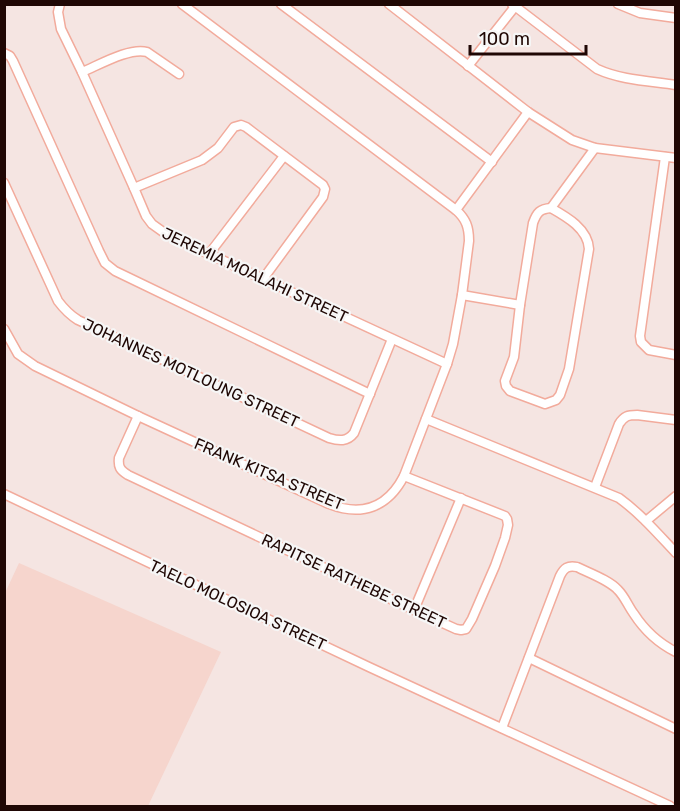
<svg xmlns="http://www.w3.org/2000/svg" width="680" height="811" font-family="Rubik,sans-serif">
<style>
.built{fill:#f6d5cd}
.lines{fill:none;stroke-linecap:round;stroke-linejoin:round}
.minor-casing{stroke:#f2ab9c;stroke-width:11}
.minor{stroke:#fff;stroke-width:8}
.labels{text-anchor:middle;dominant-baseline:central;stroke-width:4.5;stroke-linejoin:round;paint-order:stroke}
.street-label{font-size:16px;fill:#1f0704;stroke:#f6f6f6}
</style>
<rect width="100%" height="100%" fill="#f5e5e2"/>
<polygon class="built" points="19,563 221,652 148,806 5,806 5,593"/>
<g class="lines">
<defs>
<g id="minor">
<polyline points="60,4 58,12 61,29 82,72 134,188 146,216 152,224 166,234 447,364"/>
<polyline points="281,4 492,162"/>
<polyline points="389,4 528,112 572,140 595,148 676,158"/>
<path d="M 512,4 L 597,69 C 621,80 649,81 676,85"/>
<polyline points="618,4 640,13 676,18"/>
<polyline points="4,53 10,56 13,61 99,251 105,263 115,271 370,394"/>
<polyline points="468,66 517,4"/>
<path d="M 82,72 C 99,65 130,47 147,52 L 179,74"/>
<polyline points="665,157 640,336 641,342 649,350 676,355"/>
<path d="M 4,183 L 58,301 C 64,309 70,315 78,320 L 329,438 C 339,441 347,442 354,433 L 392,339"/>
<polyline points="134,188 202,160 218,148 234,127 241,125 246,127 323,185 325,189 323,197 263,279"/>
<path d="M 551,208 C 567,217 588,229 589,249 L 569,369 L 560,395 L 556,400 L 545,404 L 510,391 L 506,386 L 505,381 L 514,357 L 520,305 L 533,223 C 537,212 540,209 551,208 Z"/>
<polyline points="551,208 595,148"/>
<polyline points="456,210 528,112"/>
<polyline points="209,254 284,156"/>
<polyline points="462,295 520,305"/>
<path d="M 4,329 L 18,354 L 35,366 L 138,416 L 329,504 C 362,517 388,507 404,476 L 447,364 L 453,344 L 462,295 L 469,241 C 469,227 466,219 456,210 L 182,4"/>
<path d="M 138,416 L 119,458 C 118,467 120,470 128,475 L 414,610 L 456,629 L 461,630 L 466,629 L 472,619 L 495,566 L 505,538 L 508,525 L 507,519 L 505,516 L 404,476"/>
<path d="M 426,419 L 619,498 C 641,514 658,534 676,553"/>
<path d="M 595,487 L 619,424 C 624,416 628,415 637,415 L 676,420"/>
<polyline points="4,494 369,667 670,806"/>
<polyline points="646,521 676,496"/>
<polyline points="414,610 461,498"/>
<polyline points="529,658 676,729"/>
<path d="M 502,728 L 560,576 C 564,568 568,565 577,567 C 589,573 609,580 618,590 C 625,597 628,606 634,614 C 645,631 658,643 676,652"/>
</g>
</defs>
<use href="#minor" class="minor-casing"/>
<use href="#minor" class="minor"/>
</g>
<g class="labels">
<g class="street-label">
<text transform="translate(255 275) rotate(25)">JEREMIA MOALAHI STREET</text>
<text transform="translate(191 373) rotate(25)">JOHANNES MOTLOUNG STREET</text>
<text transform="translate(269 474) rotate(23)">FRANK KITSA STREET</text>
<text transform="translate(354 581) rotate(25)">RAPITSE RATHEBE STREET</text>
<text transform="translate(238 605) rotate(25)">TAELO MOLOSIOA STREET</text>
</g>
</g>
<rect width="680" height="811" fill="none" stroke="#1f0704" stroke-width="12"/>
<path d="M470 45v9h116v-9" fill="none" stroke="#1f0704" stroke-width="3"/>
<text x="479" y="45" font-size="18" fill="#1f0704" stroke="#f6f6f6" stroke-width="4.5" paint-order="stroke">100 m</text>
</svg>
